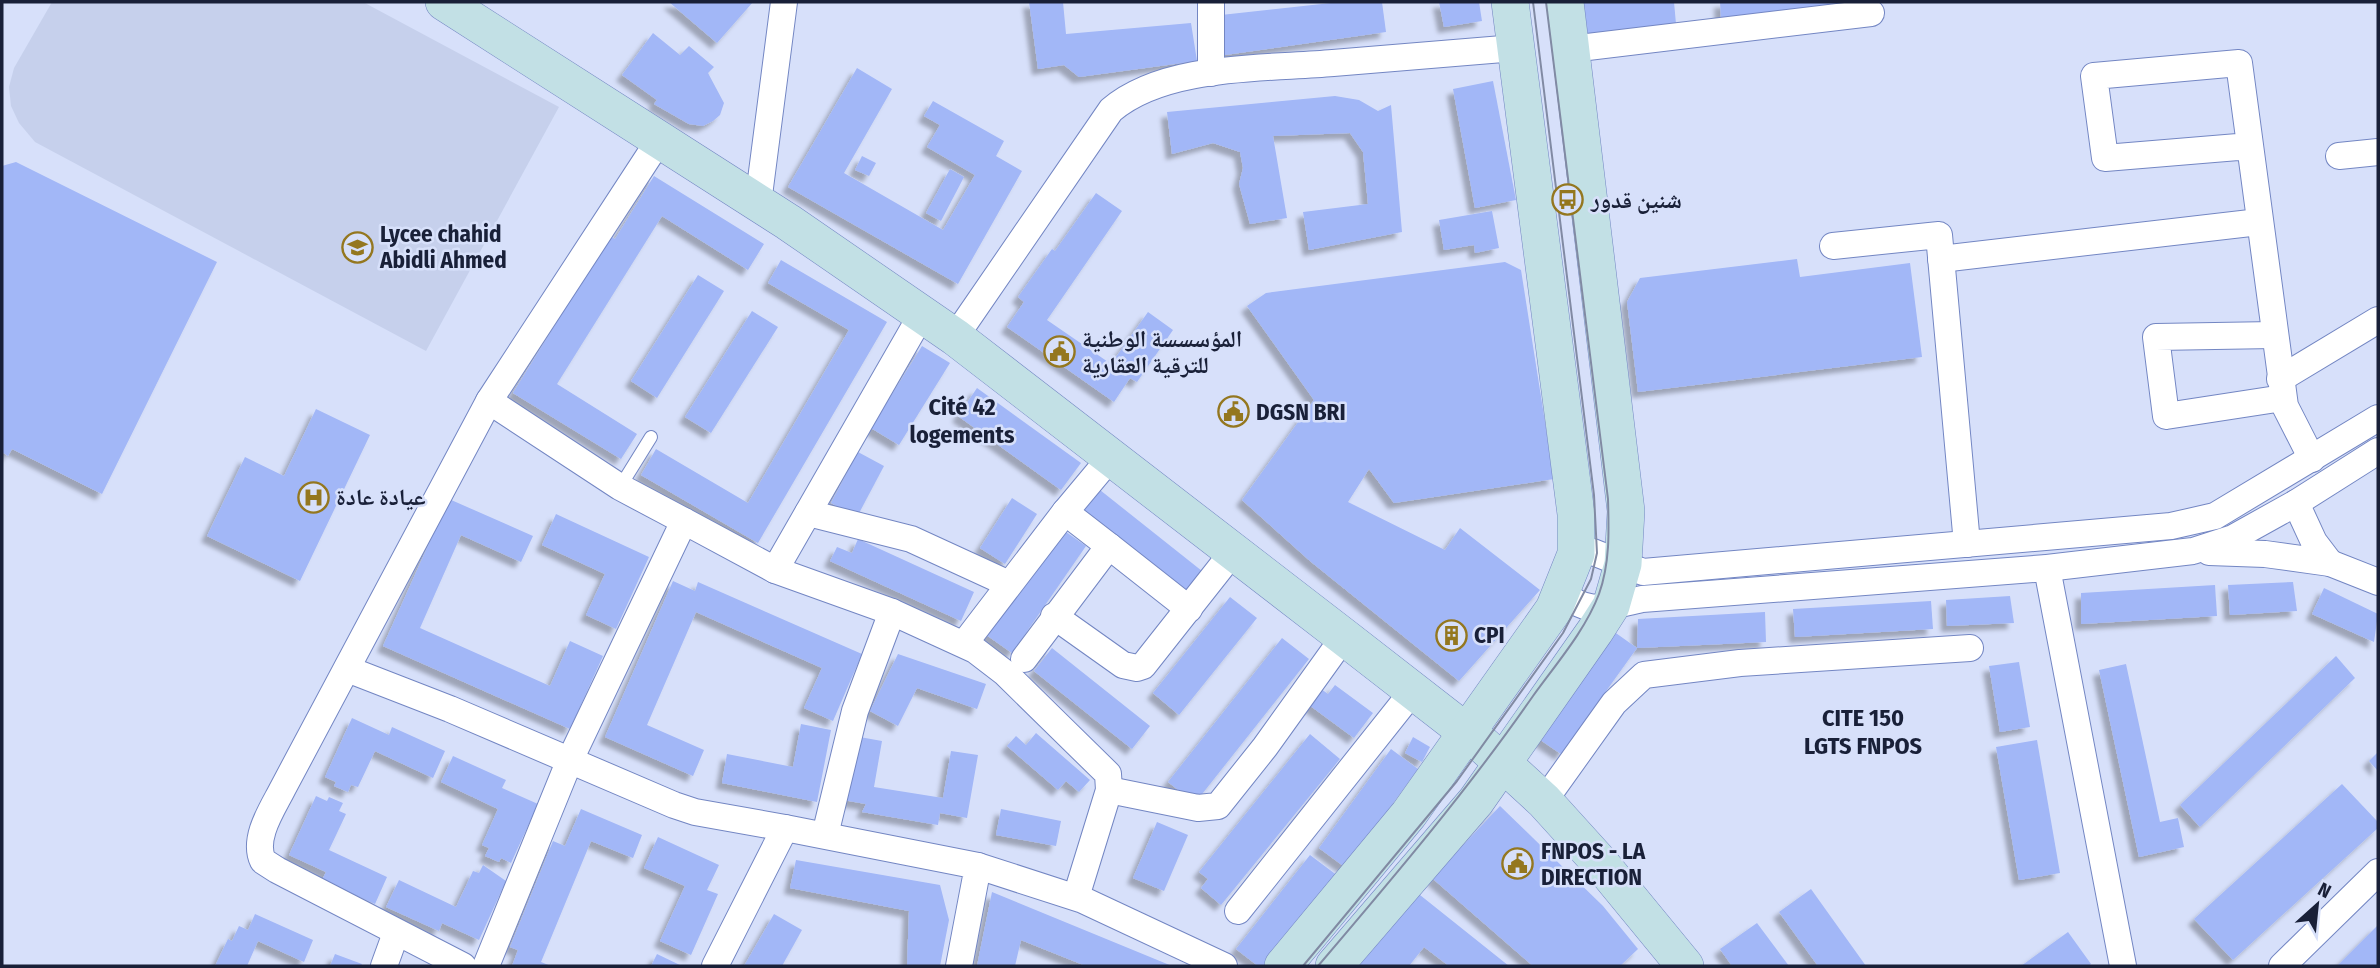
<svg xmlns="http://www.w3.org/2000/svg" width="2380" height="968" font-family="'Fira Sans Condensed','Noto Naskh Arabic',sans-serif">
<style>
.built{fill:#c6d0ec}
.building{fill:#a2b7f7;filter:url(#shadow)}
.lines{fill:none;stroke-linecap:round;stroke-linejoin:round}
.lane-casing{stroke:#7386c3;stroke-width:14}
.street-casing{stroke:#7386c3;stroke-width:28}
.secondary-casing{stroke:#7386c3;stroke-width:38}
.lane{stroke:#fff;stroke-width:12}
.street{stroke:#fff;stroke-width:26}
.secondary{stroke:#c2e0e5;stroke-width:37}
.tram{stroke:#818aa3;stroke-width:2}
.labels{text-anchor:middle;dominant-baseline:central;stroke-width:5;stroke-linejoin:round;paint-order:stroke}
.poi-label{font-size:23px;font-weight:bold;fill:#192038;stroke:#d7e0fa;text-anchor:start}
.neighbourhood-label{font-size:24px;font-weight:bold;fill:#192038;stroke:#d7e0fa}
</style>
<defs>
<filter id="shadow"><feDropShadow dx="-6" dy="6" stdDeviation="2" flood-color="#0004"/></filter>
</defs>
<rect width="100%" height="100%" fill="#d7e0fa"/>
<polygon class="built" points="52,2 363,2 559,107 426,351 35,142 19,123 11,106 9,87 14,68"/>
<g class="building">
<polygon points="669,2 753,2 717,43"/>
<polygon points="1029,2 1063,2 1066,34 1191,23 1197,61 1079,77 1064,65 1038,69"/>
<polygon points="1340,2 1382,2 1386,32 1225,55 1221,15"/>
<polygon points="1439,2 1479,2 1482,21 1444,27"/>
<polygon points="1578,2 1674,2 1676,24 1582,34"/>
<polygon points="1720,2 1852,2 1852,3 1721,19"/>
<polygon points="653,33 680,55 689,46 714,67 708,73 724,103 720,115 713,121 703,126 689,124 654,104 657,100 622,75"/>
<polygon points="857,68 892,89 844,173 943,230 975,175 927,147 940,125 924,116 933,101 1004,141 996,156 1022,171 958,284 788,187"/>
<polygon points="1493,81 1516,200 1475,208 1453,89"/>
<polygon points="1335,96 1359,100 1378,111 1391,105 1402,232 1309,250 1303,212 1368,204 1363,152 1350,133 1273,136 1287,218 1250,224 1239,184 1243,168 1240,152 1213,143 1172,154 1167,112"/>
<polygon points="862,156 876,163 869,176 855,170"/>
<polygon points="16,162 217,262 102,494 12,449 8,456 2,452 2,166"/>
<polygon points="950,169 964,177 941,221 926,213"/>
<polygon points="654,176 764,244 748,270 662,216 557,384 637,434 621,459 513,393 610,236 615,239"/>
<polygon points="1096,193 1122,211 1047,320 1111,364 1148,312 1173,330 1137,382 1130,378 1114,402 1007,327 1024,302 1018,297 1052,249 1055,251"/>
<polygon points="1492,211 1499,248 1475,253 1474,245 1444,250 1439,220"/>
<polygon points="1797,259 1800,277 1910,263 1922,357 1638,392 1627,302 1640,278"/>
<polygon points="781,260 887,322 758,543 641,475 656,449 748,503 849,330 768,283"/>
<polygon points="1505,262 1521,270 1554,479 1394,503 1369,469 1348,502 1445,550 1460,528 1540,590 1459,681 1310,561 1242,500 1314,400 1247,306 1266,293"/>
<polygon points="698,275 724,291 657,398 631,381"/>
<polygon points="752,311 778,327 711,433 685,417"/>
<polygon points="922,346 950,363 899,445 871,428"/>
<polygon points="977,388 1081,463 1061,490 958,416"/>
<polygon points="316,409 370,435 300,581 207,536 245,457 284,476"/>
<polygon points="858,452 884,466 857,517 831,503"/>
<polygon points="1100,490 1202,571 1185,593 1082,512"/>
<polygon points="1012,498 1037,514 1005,564 980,548"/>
<polygon points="449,499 533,536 521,562 461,535 420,628 550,686 570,641 603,656 570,729 383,646"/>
<polygon points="556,514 649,557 616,629 586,615 605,574 542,545"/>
<polygon points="1059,527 1086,546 1012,653 985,634"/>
<polygon points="858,539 974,592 961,621 830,561 837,547 852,553"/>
<polygon points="673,581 695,591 698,582 862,654 833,721 804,708 822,668 696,612 647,725 704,750 693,776 605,737"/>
<polygon points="2293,582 2297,611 2230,615 2228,585"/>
<polygon points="2215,585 2217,616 2081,624 2081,593"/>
<polygon points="2324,588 2378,614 2374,642 2312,614"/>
<polygon points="2010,596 2014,623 1947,626 1946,600"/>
<polygon points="1230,597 1257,618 1179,715 1153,693"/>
<polygon points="1931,601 1933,629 1795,637 1793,609"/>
<polygon points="1765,612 1766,642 1637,648 1561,754 1536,737 1613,631 1637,648 1638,619"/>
<polygon points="1282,638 1309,659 1195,803 1168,782"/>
<polygon points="1052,648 1150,726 1132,749 1034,671"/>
<polygon points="898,654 986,684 977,709 917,688 898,726 870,711"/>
<polygon points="2336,656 2355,678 2200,827 2180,805"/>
<polygon points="2019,662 2030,727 2000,732 1989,666"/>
<polygon points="2126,664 2160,822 2178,818 2184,847 2139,857 2099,670"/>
<polygon points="1335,685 1373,713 1354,738 1305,702 1317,686 1328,694"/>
<polygon points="352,718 389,735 392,727 445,751 433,778 375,751 358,787 351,785 348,792 334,786 336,782 325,777"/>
<polygon points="801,724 831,730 817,802 722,783 727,754 793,767"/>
<polygon points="1036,733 1090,780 1079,792 1066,781 1058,790 1007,746 1016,736 1026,745"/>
<polygon points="1310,734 1340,759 1221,905 1201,888 1208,879 1199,872"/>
<polygon points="854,736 882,741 874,787 943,798 951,751 978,755 967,818 940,813 938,825 862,812 866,804 843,800"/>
<polygon points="1413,737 1430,747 1422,762 1405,753"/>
<polygon points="2037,740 2060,873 2019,880 1996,747"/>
<polygon points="1391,749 1418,769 1346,868 1319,848"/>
<polygon points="2378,752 2378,771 2369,761"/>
<polygon points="453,756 506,780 502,788 538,804 511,863 501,858 499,862 485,856 489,848 482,845 498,809 441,782"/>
<polygon points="2342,784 2378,822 2378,828 2233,960 2194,919"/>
<polygon points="316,796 327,801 329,797 343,803 339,811 346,814 329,850 387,877 375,904 322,880 326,872 289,855"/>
<polygon points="1500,806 1603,906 1638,949 1620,966 1533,966 1432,878"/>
<polygon points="581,809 642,835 633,858 591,841 541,962 551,966 512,966 518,950 510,947 553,841 565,846"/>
<polygon points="1001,809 1061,821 1056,846 996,835"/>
<polygon points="1157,822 1188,835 1164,891 1133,878"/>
<polygon points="658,837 719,865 707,890 718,894 691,955 660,941 685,886 644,868"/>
<polygon points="1310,855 1338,876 1268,966 1258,966 1236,949"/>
<polygon points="796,860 940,885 949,920 940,966 907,966 909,911 790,888"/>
<polygon points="483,865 506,881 479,940 442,923 439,931 386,907 399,880 456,907 473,871 479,873"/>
<polygon points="1811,889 1866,966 1818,966 1779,912"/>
<polygon points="1415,891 1509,966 1449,966 1424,947 1409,966 1356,966"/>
<polygon points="992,892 1172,966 1086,966 1021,940 1015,966 977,966"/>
<polygon points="255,914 313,940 304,962 258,941 247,966 215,966 228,939 232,941 239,926 248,930"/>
<polygon points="774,914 802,930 782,966 744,966"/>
<polygon points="1757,923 1789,966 1732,966 1720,949"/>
<polygon points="2378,925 2378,966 2337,966"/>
<polygon points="2068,932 2091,964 2088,966 2021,966"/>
<polygon points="335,954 362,964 361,966 330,966"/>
<polygon points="657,954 682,966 651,966"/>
</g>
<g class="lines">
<defs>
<polyline id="lane" points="620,487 651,437"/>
<g id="street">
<polyline points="1571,49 1871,13"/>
<polyline points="1211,73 1211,2"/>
<polyline points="2250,146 2105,158 2094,76 2239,63 2285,406 2312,459"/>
<polyline points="2339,156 2378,152"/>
<polyline points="758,203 784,2"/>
<polyline points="1833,246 1939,235 1967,544"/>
<polyline points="1941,259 2259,222"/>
<polyline points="2274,335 2156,337 2166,416 2283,398"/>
<path d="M 955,337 L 1111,110 C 1165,64 1265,69 1333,63 C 1393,58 1454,53 1515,48"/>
<polyline points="2280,379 2378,320"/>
<polyline points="808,513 911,539 1009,584"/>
<polyline points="684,521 775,570 892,612 975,650 1005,673 1108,774 1109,790 1076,897"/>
<polyline points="1109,546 1189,609"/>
<polyline points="2209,552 2265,554 2330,563 2314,542 2296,503"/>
<polyline points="1576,554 1593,552 1643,572 2171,526 2215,516 2378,418"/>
<polyline points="2330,563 2378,582"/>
<polyline points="2047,568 2123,966"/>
<polyline points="775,570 922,314"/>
<path d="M 1561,590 C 1587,618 1608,606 1642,599 L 2047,568 L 2193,551 L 2233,538 L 2296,503 L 2378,451"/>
<polyline points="1054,616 1123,665 1137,668 1143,666 1233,552"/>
<polyline points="964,644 1065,512"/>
<polyline points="1024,659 1109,546 1065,512 1111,457"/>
<polyline points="347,669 450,709 674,805 695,812 785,828 715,966"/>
<polyline points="1109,790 1198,808 1218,806 1265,747 1344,637"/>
<polyline points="1544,801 1614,703 1644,675 1740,663 1970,648"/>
<polyline points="785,828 978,866 959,966"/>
<polyline points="825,835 855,711 892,612"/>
<polyline points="978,866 1083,900 1224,966"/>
<polyline points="1238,911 1413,691"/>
<polyline points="384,966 396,933"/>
<path d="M 463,966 L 277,870 L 263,861 C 252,838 273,808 283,788 L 489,401"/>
<polyline points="486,966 569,762 684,521 620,487 489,401 658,142"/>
<polyline points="2282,966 2378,872"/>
</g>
<g id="secondary">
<polyline points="444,2 788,222 955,337 1344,637 1483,745 1544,801 1602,865 1685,966"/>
<polyline points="1283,966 1409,814 1554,609 1576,554 1576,514 1510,2"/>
<polyline points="1334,966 1476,801 1595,631 1611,606 1623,564 1626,511 1565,2"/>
</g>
</defs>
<use href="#lane" class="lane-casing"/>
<use href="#street" class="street-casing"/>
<use href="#secondary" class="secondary-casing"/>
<use href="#lane" class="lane"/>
<use href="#street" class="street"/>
<use href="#secondary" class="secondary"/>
<g class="tram">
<polyline points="1303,966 1457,781 1563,633 1591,579 1597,553 1594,495 1533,2"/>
<path d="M 1318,966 C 1393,878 1467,791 1533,696 C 1556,664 1585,631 1599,594 C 1610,563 1609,531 1608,499 L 1546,2"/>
</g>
</g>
<defs>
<symbol id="bus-ring" viewBox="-11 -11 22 22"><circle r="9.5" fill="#d7e0fa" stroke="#94771f" stroke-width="1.5"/><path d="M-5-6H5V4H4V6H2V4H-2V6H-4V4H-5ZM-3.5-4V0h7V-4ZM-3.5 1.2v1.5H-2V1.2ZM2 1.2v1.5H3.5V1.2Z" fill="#94771f"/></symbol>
<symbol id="school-ring" viewBox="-11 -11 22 22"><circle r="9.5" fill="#d7e0fa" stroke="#94771f" stroke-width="1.5"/><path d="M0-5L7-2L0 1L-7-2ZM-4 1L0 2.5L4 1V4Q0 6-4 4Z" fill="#94771f"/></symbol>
<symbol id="civic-ring" viewBox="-11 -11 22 22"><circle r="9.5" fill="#d7e0fa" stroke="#94771f" stroke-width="1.5"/><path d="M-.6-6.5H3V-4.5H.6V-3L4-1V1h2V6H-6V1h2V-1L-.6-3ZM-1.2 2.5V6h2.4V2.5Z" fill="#94771f"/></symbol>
<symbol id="hospital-ring" viewBox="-11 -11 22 22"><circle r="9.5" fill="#d7e0fa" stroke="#94771f" stroke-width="1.5"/><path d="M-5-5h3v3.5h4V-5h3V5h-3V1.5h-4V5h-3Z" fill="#94771f"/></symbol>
<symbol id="building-ring" viewBox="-11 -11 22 22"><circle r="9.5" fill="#d7e0fa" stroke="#94771f" stroke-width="1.5"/><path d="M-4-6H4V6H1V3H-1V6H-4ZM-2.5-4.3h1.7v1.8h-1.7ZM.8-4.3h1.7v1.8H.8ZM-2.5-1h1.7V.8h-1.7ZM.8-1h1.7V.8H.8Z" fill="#94771f"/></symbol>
</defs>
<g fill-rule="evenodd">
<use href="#bus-ring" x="1550" y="182" width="35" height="35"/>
<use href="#school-ring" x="340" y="230" width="35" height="35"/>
<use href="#civic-ring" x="1042" y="334" width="35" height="35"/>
<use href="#civic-ring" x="1216" y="394" width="35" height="35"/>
<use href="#hospital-ring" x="296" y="480" width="35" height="35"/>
<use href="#building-ring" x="1434" y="618" width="35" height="35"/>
<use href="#civic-ring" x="1500" y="846" width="35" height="35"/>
</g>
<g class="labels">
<g class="poi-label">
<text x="1591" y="200">شنين قدور</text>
<text x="380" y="234">Lycee chahid<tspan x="380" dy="26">Abidli Ahmed</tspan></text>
<text x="1082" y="339">المؤسسسة الوطنية<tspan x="1082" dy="26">للترقية العقارية</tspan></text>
<text x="1256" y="412">DGSN BRI</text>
<text x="336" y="497">عيادة عادة</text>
<text x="1474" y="635">CPI</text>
<text x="1541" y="851">FNPOS - LA<tspan x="1541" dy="26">DIRECTION</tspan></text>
</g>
<g class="neighbourhood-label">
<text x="962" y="407">Cité 42<tspan x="962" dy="28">logements</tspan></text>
<text x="1863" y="718">CITE 150<tspan x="1863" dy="28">LGTS FNPOS</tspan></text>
</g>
</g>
<rect width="2380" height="968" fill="none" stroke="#192038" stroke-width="7"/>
<g transform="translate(2317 905) rotate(27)" stroke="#d7e0fa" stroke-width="5" paint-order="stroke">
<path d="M0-5L12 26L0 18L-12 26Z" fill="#192038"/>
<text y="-10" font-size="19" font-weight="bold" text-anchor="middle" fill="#192038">N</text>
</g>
</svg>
